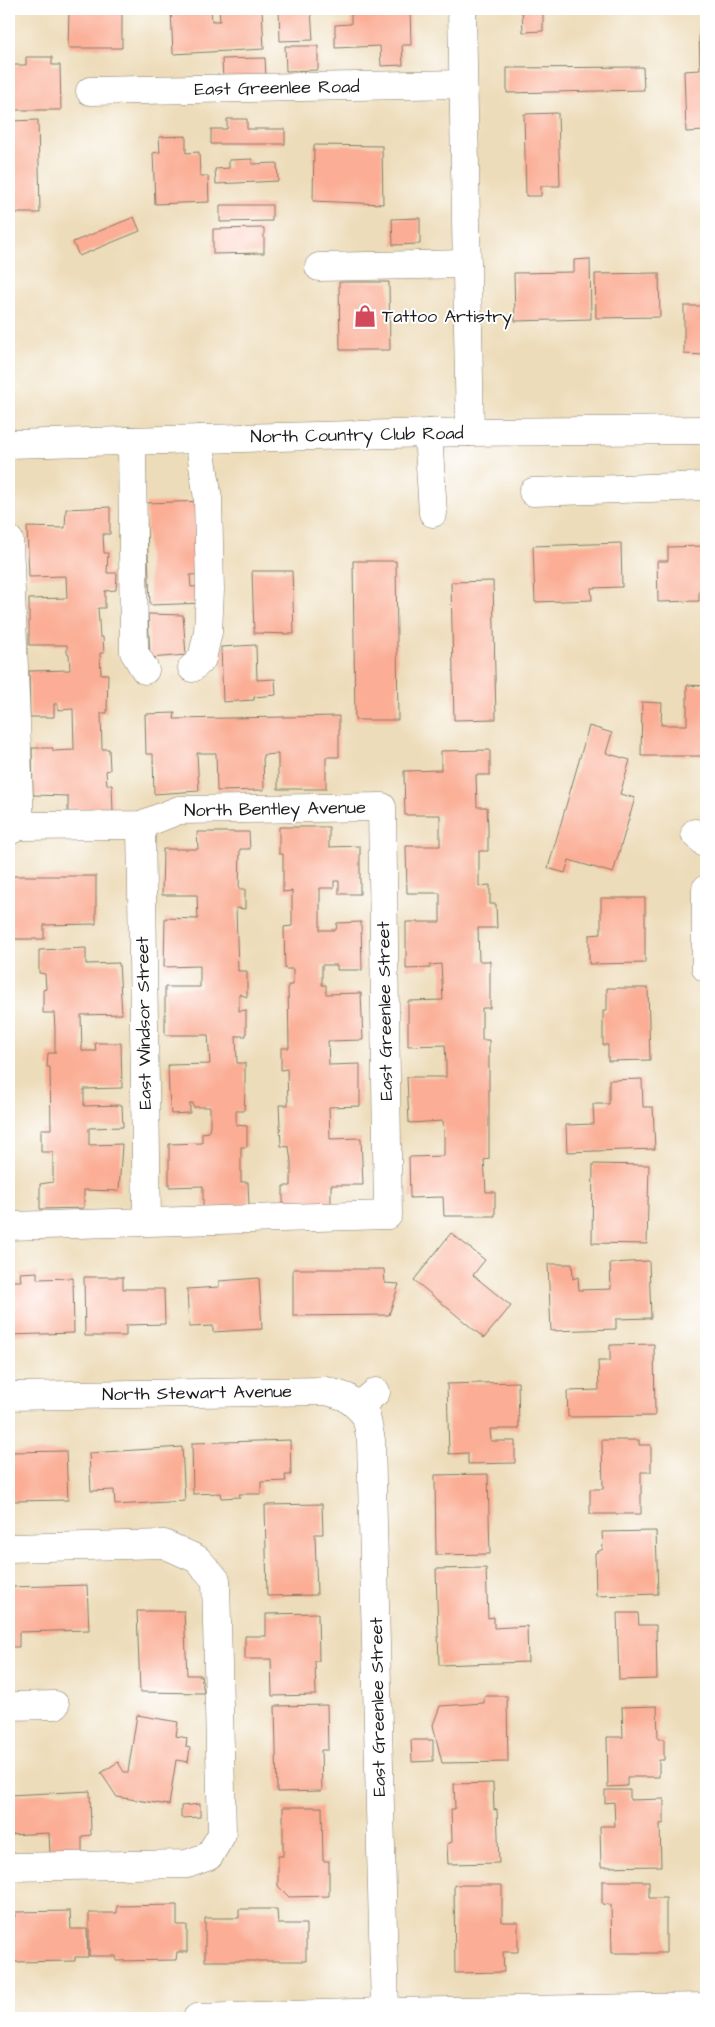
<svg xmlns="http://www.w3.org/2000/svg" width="715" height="2027" font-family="'Architects Daughter',sans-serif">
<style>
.building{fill:#fbae95}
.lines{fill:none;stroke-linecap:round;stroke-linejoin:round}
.minor-casing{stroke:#847c6a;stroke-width:29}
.major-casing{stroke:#847c6a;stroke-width:29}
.minor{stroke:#fff;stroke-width:28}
.major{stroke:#fff;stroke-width:28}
.labels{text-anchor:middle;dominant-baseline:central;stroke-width:4;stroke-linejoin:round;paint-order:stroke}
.street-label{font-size:18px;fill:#1c1c1c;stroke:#fff}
.poi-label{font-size:18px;fill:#1c1c1c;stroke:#fff;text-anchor:start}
</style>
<rect width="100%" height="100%" fill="#fff"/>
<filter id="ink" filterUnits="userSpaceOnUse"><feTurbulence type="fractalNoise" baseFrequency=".02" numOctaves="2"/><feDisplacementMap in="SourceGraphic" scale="10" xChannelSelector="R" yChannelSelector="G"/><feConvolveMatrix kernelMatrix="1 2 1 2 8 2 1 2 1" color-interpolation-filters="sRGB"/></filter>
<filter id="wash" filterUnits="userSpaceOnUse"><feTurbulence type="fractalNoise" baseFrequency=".0096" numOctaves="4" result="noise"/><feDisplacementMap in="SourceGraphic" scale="20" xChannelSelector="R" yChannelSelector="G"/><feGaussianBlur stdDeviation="1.12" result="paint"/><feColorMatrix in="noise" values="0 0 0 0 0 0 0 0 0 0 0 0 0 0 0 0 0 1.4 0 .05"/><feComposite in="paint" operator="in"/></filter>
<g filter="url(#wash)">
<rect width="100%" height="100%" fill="#eddcb9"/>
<g id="blocks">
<g class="building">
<polygon points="69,9 82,9 82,12 106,13 106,9 122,9 122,48 68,48"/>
<polygon points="171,9 211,9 212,21 220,21 219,9 262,9 264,49 173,54"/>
<polygon points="279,9 311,9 313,40 280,41"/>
<polygon points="351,9 410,9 411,45 402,45 403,65 381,66 380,46 335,48 335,25 351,24"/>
<polygon points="522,9 543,9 543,31 523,32"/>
<polygon points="667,9 700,9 700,10 667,11"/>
<polygon points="699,31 706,31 706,131 686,132 684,71 700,70"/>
<polygon points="285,46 318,46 318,70 286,71"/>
<polygon points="26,57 52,57 52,65 60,65 61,110 9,110 9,65 26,65"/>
<polygon points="265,58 266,78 223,80 222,59"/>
<polygon points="643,67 644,90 507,93 507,68"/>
<polygon points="558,113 560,186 541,186 541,196 526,196 524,114"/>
<polygon points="227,119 247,119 247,129 285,129 285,144 211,144 211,129 227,129"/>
<polygon points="38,120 40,213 9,213 9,121"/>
<polygon points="186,136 186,153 199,152 200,176 208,176 209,202 155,204 153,153 160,152 159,137"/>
<polygon points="314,145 382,146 383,204 313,201"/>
<polygon points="252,159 252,164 277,163 278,181 216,184 215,169 229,168 229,160"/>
<polygon points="220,205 272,205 272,221 220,222"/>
<polygon points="134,217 140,231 79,256 73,242"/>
<polygon points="420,218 420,244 393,245 392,219"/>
<polygon points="264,228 264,253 213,254 213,229"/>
<polygon points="590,259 591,319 515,321 514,273 574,272 574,260"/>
<polygon points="659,273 660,317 596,318 595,274"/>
<polygon points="339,282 389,282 390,350 340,350"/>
<polygon points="684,306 706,306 705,355 684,354"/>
<polygon points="205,501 208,574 190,575 191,587 204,586 205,603 150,605 146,503"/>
<polygon points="110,507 110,534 103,534 104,553 108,553 107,573 117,573 116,590 105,591 105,608 98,608 100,637 103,637 104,653 100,653 101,674 108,674 107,713 101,713 102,749 109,749 110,770 106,771 107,785 112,785 113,812 68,812 68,796 33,795 32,748 53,748 53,751 74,750 73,709 58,710 58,704 54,704 54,717 30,717 29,671 70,670 69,654 67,653 67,645 29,645 29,599 67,598 66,576 29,577 27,527 65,528 66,509"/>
<polygon points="621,543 622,587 591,588 592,600 535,602 533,546"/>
<polygon points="706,546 706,590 699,591 699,601 658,602 657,561 668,561 668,547"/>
<polygon points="353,561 396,561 398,720 355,720"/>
<polygon points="252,571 292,571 294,634 254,633"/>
<polygon points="493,581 496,719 454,720 451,582"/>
<polygon points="148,614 183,615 186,655 150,658"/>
<polygon points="256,645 257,680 275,679 276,695 254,697 254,700 223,702 221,647"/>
<polygon points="687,685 706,686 706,756 641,756 642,702 662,703 661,725 687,725"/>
<polygon points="175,713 174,719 339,716 339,757 326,757 326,789 278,789 278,754 263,755 264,790 217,791 216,753 197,753 199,791 154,794 153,754 146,754 145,714"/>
<polygon points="589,726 612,733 606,753 630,760 620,794 635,798 613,873 569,860 565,873 548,868"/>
<polygon points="490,750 490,775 476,775 477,807 487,807 488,828 488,851 479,851 479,886 490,885 490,904 496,904 497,928 478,928 479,961 490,961 490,1008 482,1008 482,1040 489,1040 489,1159 484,1160 485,1174 486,1192 495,1192 495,1216 444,1216 443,1197 410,1198 409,1157 444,1156 444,1133 443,1121 409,1123 407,1077 446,1077 446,1063 445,1045 408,1046 408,1001 443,1000 441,964 430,965 430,968 406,969 406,922 440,922 440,893 407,893 406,846 440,846 440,815 405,815 404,771 441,770 441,751"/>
<polygon points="279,827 329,827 329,847 360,846 360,894 339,894 339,881 334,881 334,888 320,888 320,930 336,930 337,923 361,922 362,970 337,970 337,965 322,965 322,985 326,985 326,994 361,993 363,1040 328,1041 329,1065 360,1064 360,1106 329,1107 330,1139 361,1138 362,1161 363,1185 331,1185 331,1204 283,1205 283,1186 291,1186 291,1162 289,1147 281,1146 279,1105 288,1105 287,1069 281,1070 281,1048 289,1048 288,985 293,985 293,969 285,969 284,927 292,926 292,891 283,892 283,854 279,854"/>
<polygon points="197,832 249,832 250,849 240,849 239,889 245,889 245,909 236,908 238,971 247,971 247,997 239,994 239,1011 246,1010 246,1036 236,1036 237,1063 245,1063 245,1092 244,1111 236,1111 236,1125 247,1126 247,1147 241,1147 241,1182 248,1182 249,1206 203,1208 203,1186 169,1187 169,1144 202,1143 202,1133 209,1132 210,1125 210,1107 193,1107 193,1103 190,1103 190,1113 171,1114 169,1093 168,1065 210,1064 208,1035 165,1035 165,987 200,987 200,966 164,967 165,918 198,919 197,895 162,895 163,849 198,849"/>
<polygon points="10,876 96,876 96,924 44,925 44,939 11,939"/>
<polygon points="601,898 645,898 645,963 589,964 589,935 601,934"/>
<polygon points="86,948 86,964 119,963 122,1014 81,1015 82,1051 96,1051 95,1043 121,1043 122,1088 84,1089 84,1106 122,1105 123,1127 89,1128 89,1145 122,1144 119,1191 84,1190 84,1208 40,1209 40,1184 53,1182 53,1152 41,1152 41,1129 51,1129 50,1067 47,1067 48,1053 55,1053 55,1029 54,1013 43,1013 43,990 46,989 45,974 39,973 39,950"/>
<polygon points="607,988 648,988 650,1060 608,1061 608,1045 603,1045 603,1011 607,1011"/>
<polygon points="642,1079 643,1107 653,1107 655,1149 567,1152 566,1125 594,1124 593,1104 609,1104 609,1080"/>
<polygon points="593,1164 649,1165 647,1244 592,1243"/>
<polygon points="451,1233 485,1260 473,1275 511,1306 484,1338 414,1280"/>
<polygon points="649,1261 651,1318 616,1319 616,1329 551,1331 548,1264 572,1264 573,1279 578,1277 579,1290 611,1289 610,1263"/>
<polygon points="293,1269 384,1269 385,1283 399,1284 389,1315 293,1316"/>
<polygon points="37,1272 37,1279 73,1278 74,1333 9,1335 9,1281 21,1281 20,1273"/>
<polygon points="84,1277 123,1277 123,1289 164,1289 165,1324 126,1325 126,1336 85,1336"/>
<polygon points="259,1278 262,1329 213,1332 213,1326 189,1327 187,1289 219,1287 219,1281"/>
<polygon points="654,1344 655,1416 568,1417 567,1391 599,1390 598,1361 610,1361 610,1345"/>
<polygon points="518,1382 519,1429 490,1429 491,1441 515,1441 515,1463 468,1464 468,1453 449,1454 447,1384"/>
<polygon points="290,1440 291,1475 285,1475 286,1481 261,1482 261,1494 239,1494 240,1497 221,1498 220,1493 193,1494 192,1443"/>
<polygon points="602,1440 639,1440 639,1445 651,1445 651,1472 641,1472 641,1514 590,1514 590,1489 603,1489"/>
<polygon points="182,1447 185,1501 115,1505 114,1490 91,1491 89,1453"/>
<polygon points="66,1451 68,1500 12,1501 12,1493 9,1493 9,1452"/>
<polygon points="488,1474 490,1554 436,1555 435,1475"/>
<polygon points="322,1504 323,1534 315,1534 317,1595 267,1596 265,1505"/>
<polygon points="656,1531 658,1594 596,1596 595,1553 603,1549 602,1532"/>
<polygon points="486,1568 488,1618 494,1617 494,1628 527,1626 528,1662 439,1665 436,1569"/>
<polygon points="87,1585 89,1630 19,1632 19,1647 9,1647 9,1587"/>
<polygon points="137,1611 184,1611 187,1675 201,1675 204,1693 140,1692"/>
<polygon points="318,1613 319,1661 315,1661 316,1695 272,1696 271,1659 245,1659 245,1636 266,1636 266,1614"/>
<polygon points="617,1613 638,1613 639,1625 656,1625 657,1679 619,1680"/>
<polygon points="484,1696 507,1696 508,1762 442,1763 433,1725 440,1706 484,1703"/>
<polygon points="327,1705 328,1750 321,1750 322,1791 277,1792 275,1706"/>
<polygon points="657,1706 658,1739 664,1739 664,1760 659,1760 659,1777 627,1777 627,1786 608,1787 607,1737 623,1737 622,1707"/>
<polygon points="137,1715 178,1722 176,1736 187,1738 186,1747 190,1748 188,1762 176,1760 169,1805 117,1797 101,1773 118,1762 124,1772 128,1772"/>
<polygon points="411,1740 433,1740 433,1761 412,1762"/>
<polygon points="493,1783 494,1810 497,1809 499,1863 448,1864 447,1844 452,1842 451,1809 455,1809 454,1784"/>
<polygon points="605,1790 630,1790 630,1800 664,1799 664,1823 660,1824 661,1866 601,1867 600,1826 615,1826 614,1802 605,1803"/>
<polygon points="90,1791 91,1835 82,1836 82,1853 50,1854 49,1833 9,1835 9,1795"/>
<polygon points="200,1804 200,1817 181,1818 181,1806"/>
<polygon points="283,1807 322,1807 323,1861 329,1861 329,1896 289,1897 278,1886 278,1856 283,1856"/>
<polygon points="602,1881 649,1881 649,1898 666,1898 666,1953 612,1953 611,1905 602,1904"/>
<polygon points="454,1885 502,1885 502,1922 518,1922 518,1952 503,1952 504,1972 455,1973"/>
<polygon points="177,1905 177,1925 187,1925 187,1952 177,1952 176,1960 116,1961 116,1956 89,1956 89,1913 117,1913 117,1906"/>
<polygon points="239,1909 277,1909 278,1924 306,1924 306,1961 205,1961 205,1918 239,1918"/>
<polygon points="70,1911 71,1929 87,1929 88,1957 75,1957 75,1961 13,1962 13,1958 9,1958 9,1917 15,1917 15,1912"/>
</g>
</g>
</g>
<g filter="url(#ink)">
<use href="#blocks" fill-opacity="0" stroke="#847c6a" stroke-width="1"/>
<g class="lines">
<defs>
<g id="minor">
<polyline points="462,9 470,432"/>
<polyline points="90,91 463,84"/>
<polyline points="319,267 467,264"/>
<polyline points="428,433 433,513"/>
<polyline points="132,441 134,652 145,670"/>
<polyline points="533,492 706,486"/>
<polyline points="9,540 20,826 9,831"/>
<polyline points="192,668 202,659 208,632 210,590 208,499 199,439"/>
<polyline points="141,825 147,1221"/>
<polyline points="695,833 706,844"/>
<polyline points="706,889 706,968"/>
<polyline points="9,1226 388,1215 382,807 179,810 141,825 20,826"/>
<polyline points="9,1396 327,1391 346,1397 358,1407 376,1392"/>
<polyline points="358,1407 366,1416 371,1440 385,2012"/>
<polyline points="9,1548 164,1544 197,1559 216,1580 222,1834 209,1856 187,1864 9,1867"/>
<polyline points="9,1706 55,1705"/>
<polyline points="197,2018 385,2012 706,2007"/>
</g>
<polyline id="major" points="9,444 470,432 706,430"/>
</defs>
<use href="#minor" class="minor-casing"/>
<use href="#major" class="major-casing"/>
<use href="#minor" class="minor"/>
<use href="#major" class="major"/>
</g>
</g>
<defs>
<symbol id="shop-bare" viewBox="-9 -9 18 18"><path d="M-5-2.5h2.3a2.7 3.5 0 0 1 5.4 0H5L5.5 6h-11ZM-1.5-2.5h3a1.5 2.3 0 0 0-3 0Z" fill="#d1495b" stroke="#fff" stroke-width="2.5" paint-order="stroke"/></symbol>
</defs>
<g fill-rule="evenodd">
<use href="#shop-bare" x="349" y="300" width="32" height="32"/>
</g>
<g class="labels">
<g class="street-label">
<text transform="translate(277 88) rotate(-1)">East Greenlee Road</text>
<text transform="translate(357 435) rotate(-1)">North Country Club Road</text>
<text transform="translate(275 809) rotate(-1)">North Bentley Avenue</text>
<text transform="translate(385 1011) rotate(-91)">East Greenlee Street</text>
<text transform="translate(144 1023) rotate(-91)">East Windsor Street</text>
<text transform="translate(197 1393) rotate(-1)">North Stewart Avenue</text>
<text transform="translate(378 1707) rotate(-91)">East Greenlee Street</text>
</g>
<g class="poi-label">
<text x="382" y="316">Tattoo Artistry</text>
</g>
</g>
<rect width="715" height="2027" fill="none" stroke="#fff" stroke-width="30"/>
</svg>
